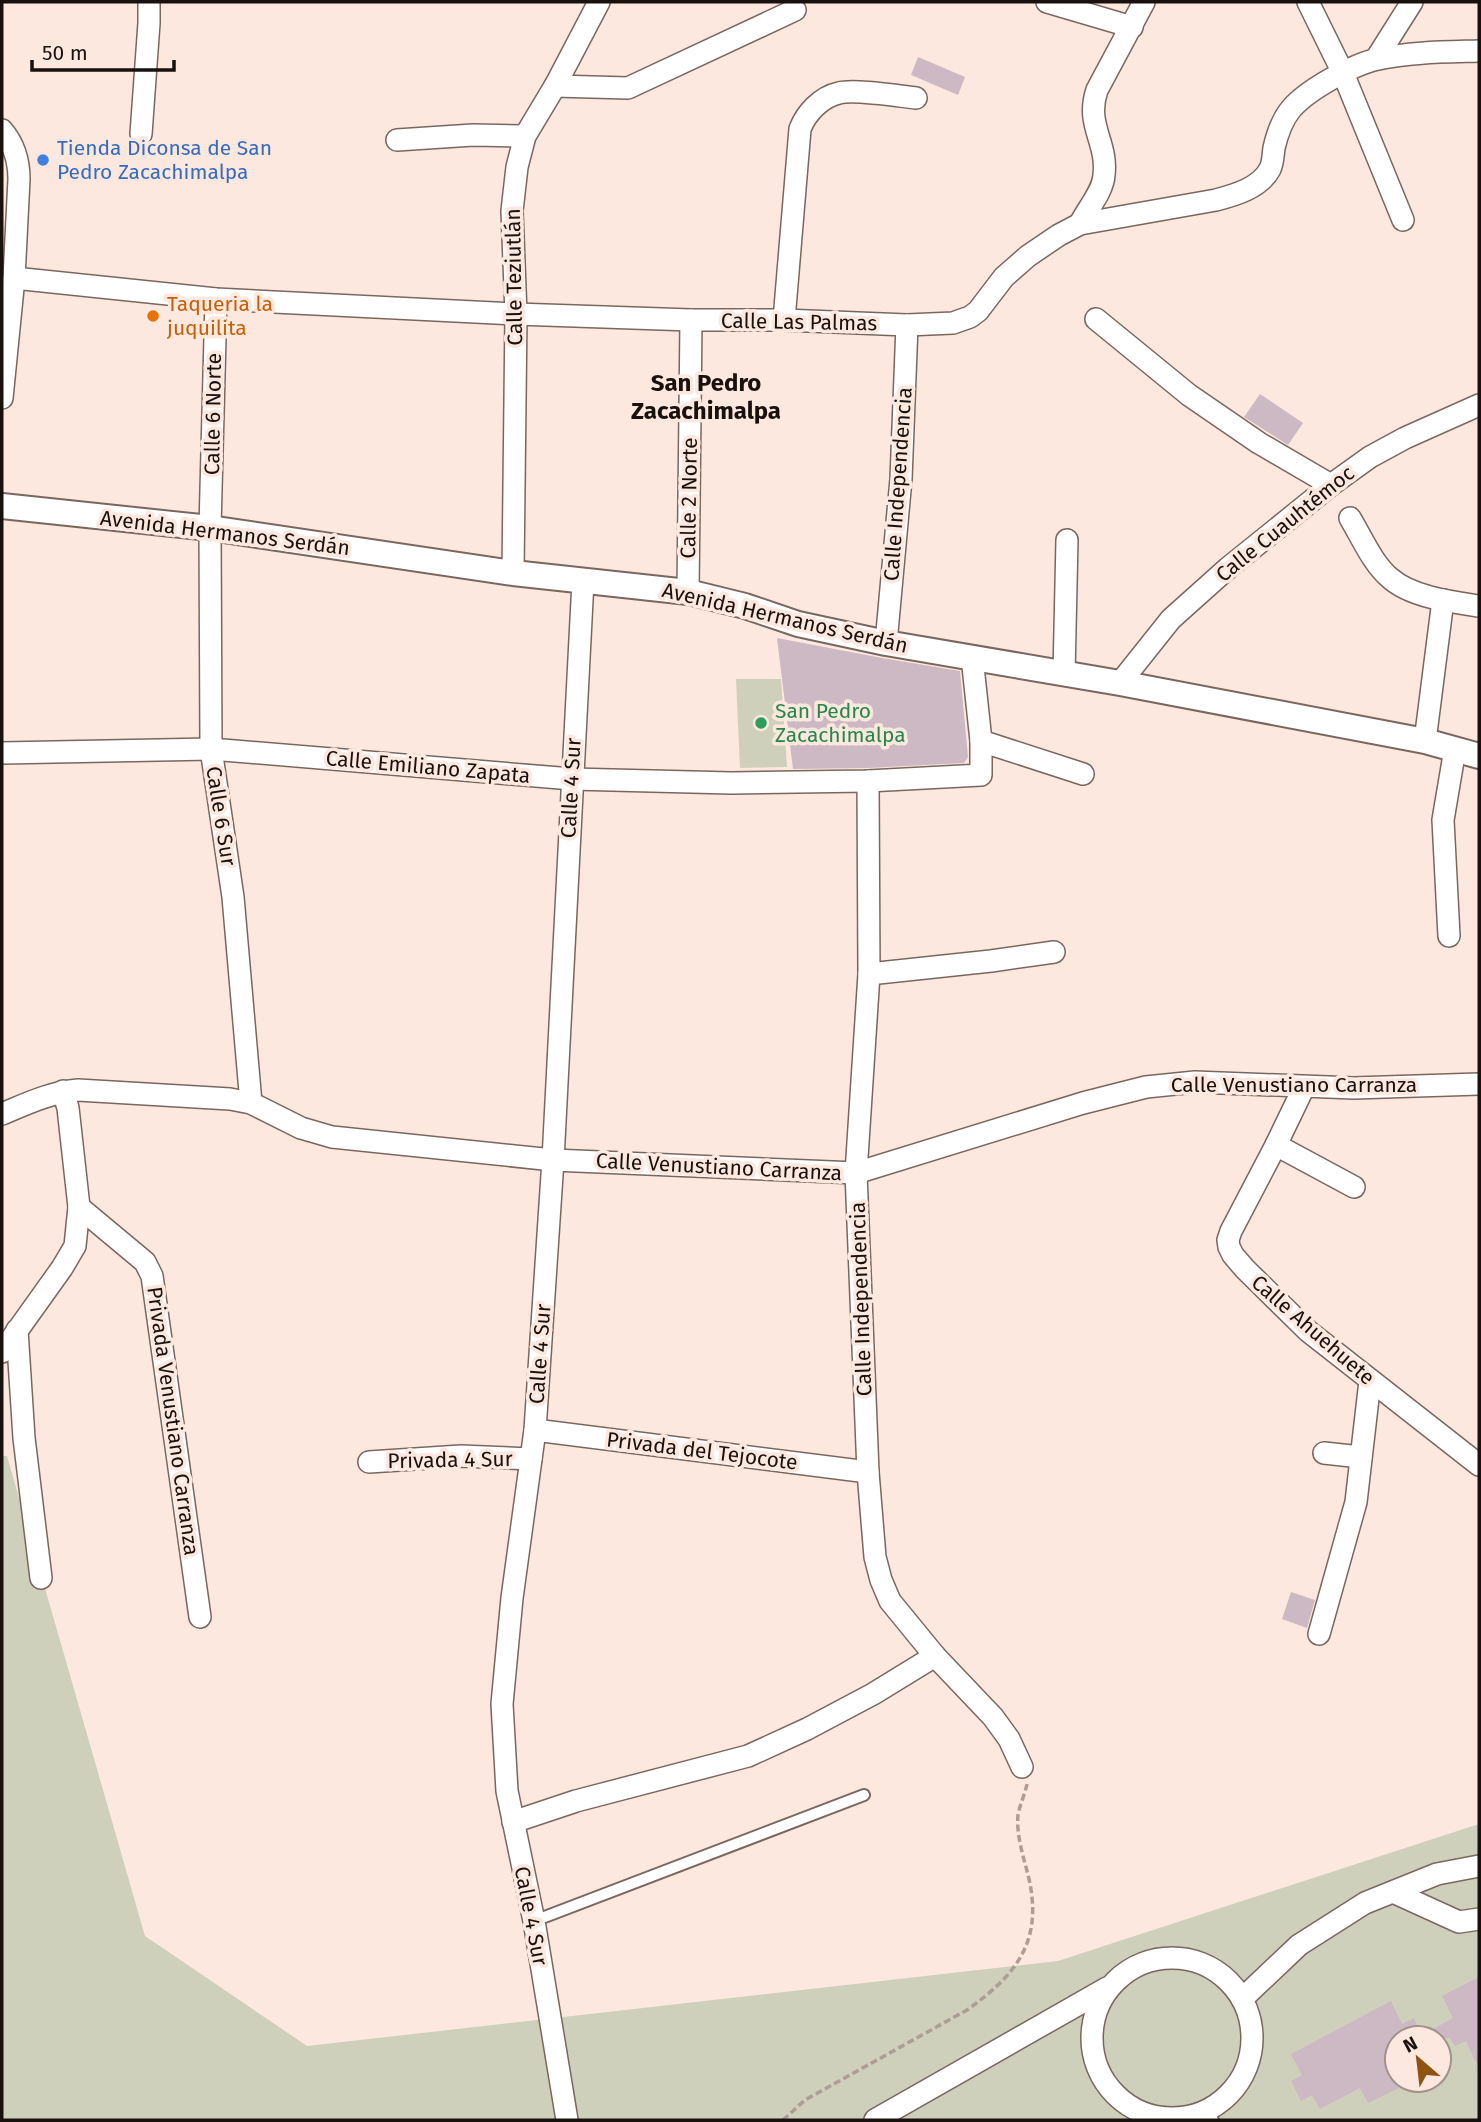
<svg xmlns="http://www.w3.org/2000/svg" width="1481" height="2122" font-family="'Fira Sans',sans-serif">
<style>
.green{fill:#ced0bc;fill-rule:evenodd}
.building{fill:#cdb9c3}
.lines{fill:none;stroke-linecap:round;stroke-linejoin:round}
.service-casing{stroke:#79675f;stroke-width:14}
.minor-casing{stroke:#79675f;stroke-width:24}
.tertiary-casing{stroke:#79675f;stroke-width:28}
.path{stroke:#ad9d96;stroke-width:3.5;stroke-dasharray:7 3.5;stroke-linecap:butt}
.service{stroke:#fff;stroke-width:10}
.minor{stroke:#fff;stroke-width:21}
.tertiary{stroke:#fff;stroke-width:24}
.shop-dot{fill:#3f7fe0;stroke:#fde8df;stroke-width:2.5}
.food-dot{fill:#e8710a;stroke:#fde8df;stroke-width:2.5}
.leisure-dot{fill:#2e9e5b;stroke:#fde8df;stroke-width:2.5}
.labels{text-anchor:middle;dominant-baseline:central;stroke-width:7;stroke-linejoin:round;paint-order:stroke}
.shop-label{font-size:21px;fill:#366cbe;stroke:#fde8df;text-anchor:start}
.street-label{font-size:21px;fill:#18110e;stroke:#fde8df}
.food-label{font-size:21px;fill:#c56008;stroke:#fde8df;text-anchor:start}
.leisure-label{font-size:21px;fill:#27864d;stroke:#fde8df;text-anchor:start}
.quarter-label{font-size:24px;font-weight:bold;fill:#18110e;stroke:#fde8df}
</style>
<rect width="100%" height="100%" fill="#fde8df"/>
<g class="green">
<polygon points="736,679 781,679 787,767 740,768"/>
<path d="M 2,1456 L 7,1456 L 145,1936 L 307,2046 L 1058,1961 L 1479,1824 L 1479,2120 L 2,2120 ZM 1397,2038 L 1439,2038 L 1439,2080 L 1397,2080 Z"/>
</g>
<g class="building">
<polygon points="918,57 965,77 958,95 911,75"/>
<polygon points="1260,394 1303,423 1288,445 1244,417"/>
<polygon points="777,638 882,658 960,671 968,757 964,763 868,768 793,769"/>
<polygon points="1291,1592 1315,1600 1307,1628 1282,1619"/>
<polygon points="1479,1977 1479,2069 1466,2041 1455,2046 1450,2038 1397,2038 1397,2069 1391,2072 1399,2088 1368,2103 1360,2088 1320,2109 1312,2095 1301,2101 1291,2081 1302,2075 1291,2054 1391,2001 1402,2024 1414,2018 1422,2035 1453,2018 1442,1996"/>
</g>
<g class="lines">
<defs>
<g id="service">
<polyline points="534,1921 864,1795"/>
<polyline points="1207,2110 1213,2120"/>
</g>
<g id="minor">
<polyline points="1047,2 1132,27"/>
<polyline points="1308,2 1343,73 1403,220"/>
<polyline points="1376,59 1412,2"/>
<polyline points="555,86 628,88 795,10"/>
<path d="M 2,130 C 14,144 19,160 19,179 L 14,278 L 2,398"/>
<polyline points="141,134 149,23 149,2"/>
<polyline points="397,140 473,135 525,136"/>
<path d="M 1080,224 C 1087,209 1103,192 1104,175 C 1108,142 1085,125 1097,90 L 1144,2"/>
<path d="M 14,278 L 216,299 L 516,314 L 691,320 L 784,320 L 907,325 L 953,323 L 970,317 L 978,311 L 1004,277 L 1028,256 L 1059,235 L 1080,224 L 1216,200 C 1235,195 1260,188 1270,169 C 1273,163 1273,155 1274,148 C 1277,135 1282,120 1291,109 C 1307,90 1354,64 1378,59 C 1410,52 1446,52 1479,51"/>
<polyline points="216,299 210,528 211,749 233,897 251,1103"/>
<polyline points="1096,319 1189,395 1259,443 1331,485"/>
<path d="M 784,320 L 800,129 C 806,113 821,97 839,93 C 854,89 898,96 916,98"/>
<path d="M 1350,518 C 1362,538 1373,564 1390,578 C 1411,597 1452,602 1479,606"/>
<polyline points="513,573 516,314 512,211 517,167 525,136 555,86 599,2"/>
<polyline points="688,592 691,320"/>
<polyline points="886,643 901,479 907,325"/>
<polyline points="1064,674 1067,540"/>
<polyline points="1120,683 1171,619 1228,568 1331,485 1370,457 1405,438 1479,405"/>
<polyline points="981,741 1083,774"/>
<polyline points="1425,741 1443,600"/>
<polyline points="2,753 211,749 572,779 731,783 868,781 981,775 981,741 972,657"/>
<polyline points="868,781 869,974 856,1173 868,1472 875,1557 881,1580 890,1601 935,1656 993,1717 1009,1739 1022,1767"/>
<polyline points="1449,936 1443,820 1455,749"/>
<polyline points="869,974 991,961 1054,952"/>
<polyline points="1304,1087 1276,1145 1231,1231 1228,1240 1229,1247 1233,1255 1245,1269 1308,1331 1479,1465"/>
<polyline points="63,1091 68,1108 79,1207 145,1262 152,1276 200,1617"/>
<path d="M 2,1114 C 26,1104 51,1092 78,1090 L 230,1099 L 251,1103 L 301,1128 L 332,1137 L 553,1160 L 856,1173 L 1083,1103 L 1146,1087 L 1195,1082 L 1354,1088 L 1479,1084"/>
<polyline points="1276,1145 1354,1187"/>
<polyline points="17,1330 24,1438 41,1578"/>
<polyline points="2,1352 62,1268 75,1246 79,1207"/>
<polyline points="535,1430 868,1472"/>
<polyline points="1324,1453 1361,1457"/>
<polyline points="369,1462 461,1456 531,1459"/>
<polyline points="1319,1634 1356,1502 1370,1381"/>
<polyline points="513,1822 576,1801 748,1756 807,1729 873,1694 935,1656"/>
<polyline points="1393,1892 1459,1922 1479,1919"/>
<circle cx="1172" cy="2038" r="80"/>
<polyline points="1242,1999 1299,1945 1365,1903 1437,1874 1479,1866"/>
<polyline points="567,2120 534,1921 507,1791 502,1704 512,1598 535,1430 553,1160 583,581"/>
<polyline points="875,2120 1107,1988"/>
</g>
<polyline id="tertiary" points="2,506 210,528 513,573 688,592 745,606 798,624 886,643 1120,683 1425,741 1479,756"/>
</defs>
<use href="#service" class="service-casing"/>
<use href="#minor" class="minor-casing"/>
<use href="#tertiary" class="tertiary-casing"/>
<path class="path" d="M 783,2120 L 805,2100 L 967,2010 C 1016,1975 1043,1942 1029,1879 C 1024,1858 1016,1836 1018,1815 C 1020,1804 1025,1794 1027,1784"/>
<use href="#service" class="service"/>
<use href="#minor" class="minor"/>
<use href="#tertiary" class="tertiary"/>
</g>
<circle class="shop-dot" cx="43" cy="160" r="7"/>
<circle class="food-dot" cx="153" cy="316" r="7"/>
<circle class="leisure-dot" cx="761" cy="723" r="7"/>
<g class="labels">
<g class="shop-label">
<text x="57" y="148">Tienda Diconsa de San<tspan x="57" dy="24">Pedro Zacachimalpa</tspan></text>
</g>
<g class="street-label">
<text transform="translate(514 277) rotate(-91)">Calle Teziutlán</text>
<text transform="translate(799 322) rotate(1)">Calle Las Palmas</text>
<text transform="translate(213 414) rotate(-89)">Calle 6 Norte</text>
<text transform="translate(898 484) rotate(-86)">Calle Independencia</text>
<text transform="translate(689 498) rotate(-89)">Calle 2 Norte</text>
<text transform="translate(1285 524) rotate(-39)">Calle Cuauhtémoc</text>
<text transform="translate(225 533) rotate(7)">Avenida Hermanos Serdán</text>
<text transform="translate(785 618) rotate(13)">Avenida Hermanos Serdán</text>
<text transform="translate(428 767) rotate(5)">Calle Emiliano Zapata</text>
<text transform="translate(571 788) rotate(-87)">Calle 4 Sur</text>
<text transform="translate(221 816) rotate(81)">Calle 6 Sur</text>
<text x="1294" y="1085">Calle Venustiano Carranza</text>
<text transform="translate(719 1167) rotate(3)">Calle Venustiano Carranza</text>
<text transform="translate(861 1299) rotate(-92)">Calle Independencia</text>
<text transform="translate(1313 1330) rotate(41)">Calle Ahuehuete</text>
<text transform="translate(540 1354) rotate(-86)">Calle 4 Sur</text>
<text transform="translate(173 1421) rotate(82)">Privada Venustiano Carranza</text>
<text transform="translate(702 1451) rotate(7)">Privada del Tejocote</text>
<text transform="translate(450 1460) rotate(-1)">Privada 4 Sur</text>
<text transform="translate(531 1916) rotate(79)">Calle 4 Sur</text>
</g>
<g class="food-label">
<text x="167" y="304">Taqueria la<tspan x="167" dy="24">juquilita</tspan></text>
</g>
<g class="leisure-label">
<text x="775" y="711">San Pedro<tspan x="775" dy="24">Zacachimalpa</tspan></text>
</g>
<g class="quarter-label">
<text x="706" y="383">San Pedro<tspan x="706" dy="28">Zacachimalpa</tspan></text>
</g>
</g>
<rect width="1481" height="2122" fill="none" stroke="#18110e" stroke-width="7"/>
<g transform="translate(1418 2059) rotate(332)"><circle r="33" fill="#fde8df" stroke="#a1928b" stroke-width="2"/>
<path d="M0-5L12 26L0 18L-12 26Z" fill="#8e5211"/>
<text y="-10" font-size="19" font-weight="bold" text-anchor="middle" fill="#18110e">N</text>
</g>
<path d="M32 60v10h142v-10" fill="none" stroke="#18110e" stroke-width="3.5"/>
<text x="42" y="60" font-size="21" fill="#18110e" stroke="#fde8df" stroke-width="5" paint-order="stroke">50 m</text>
</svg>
